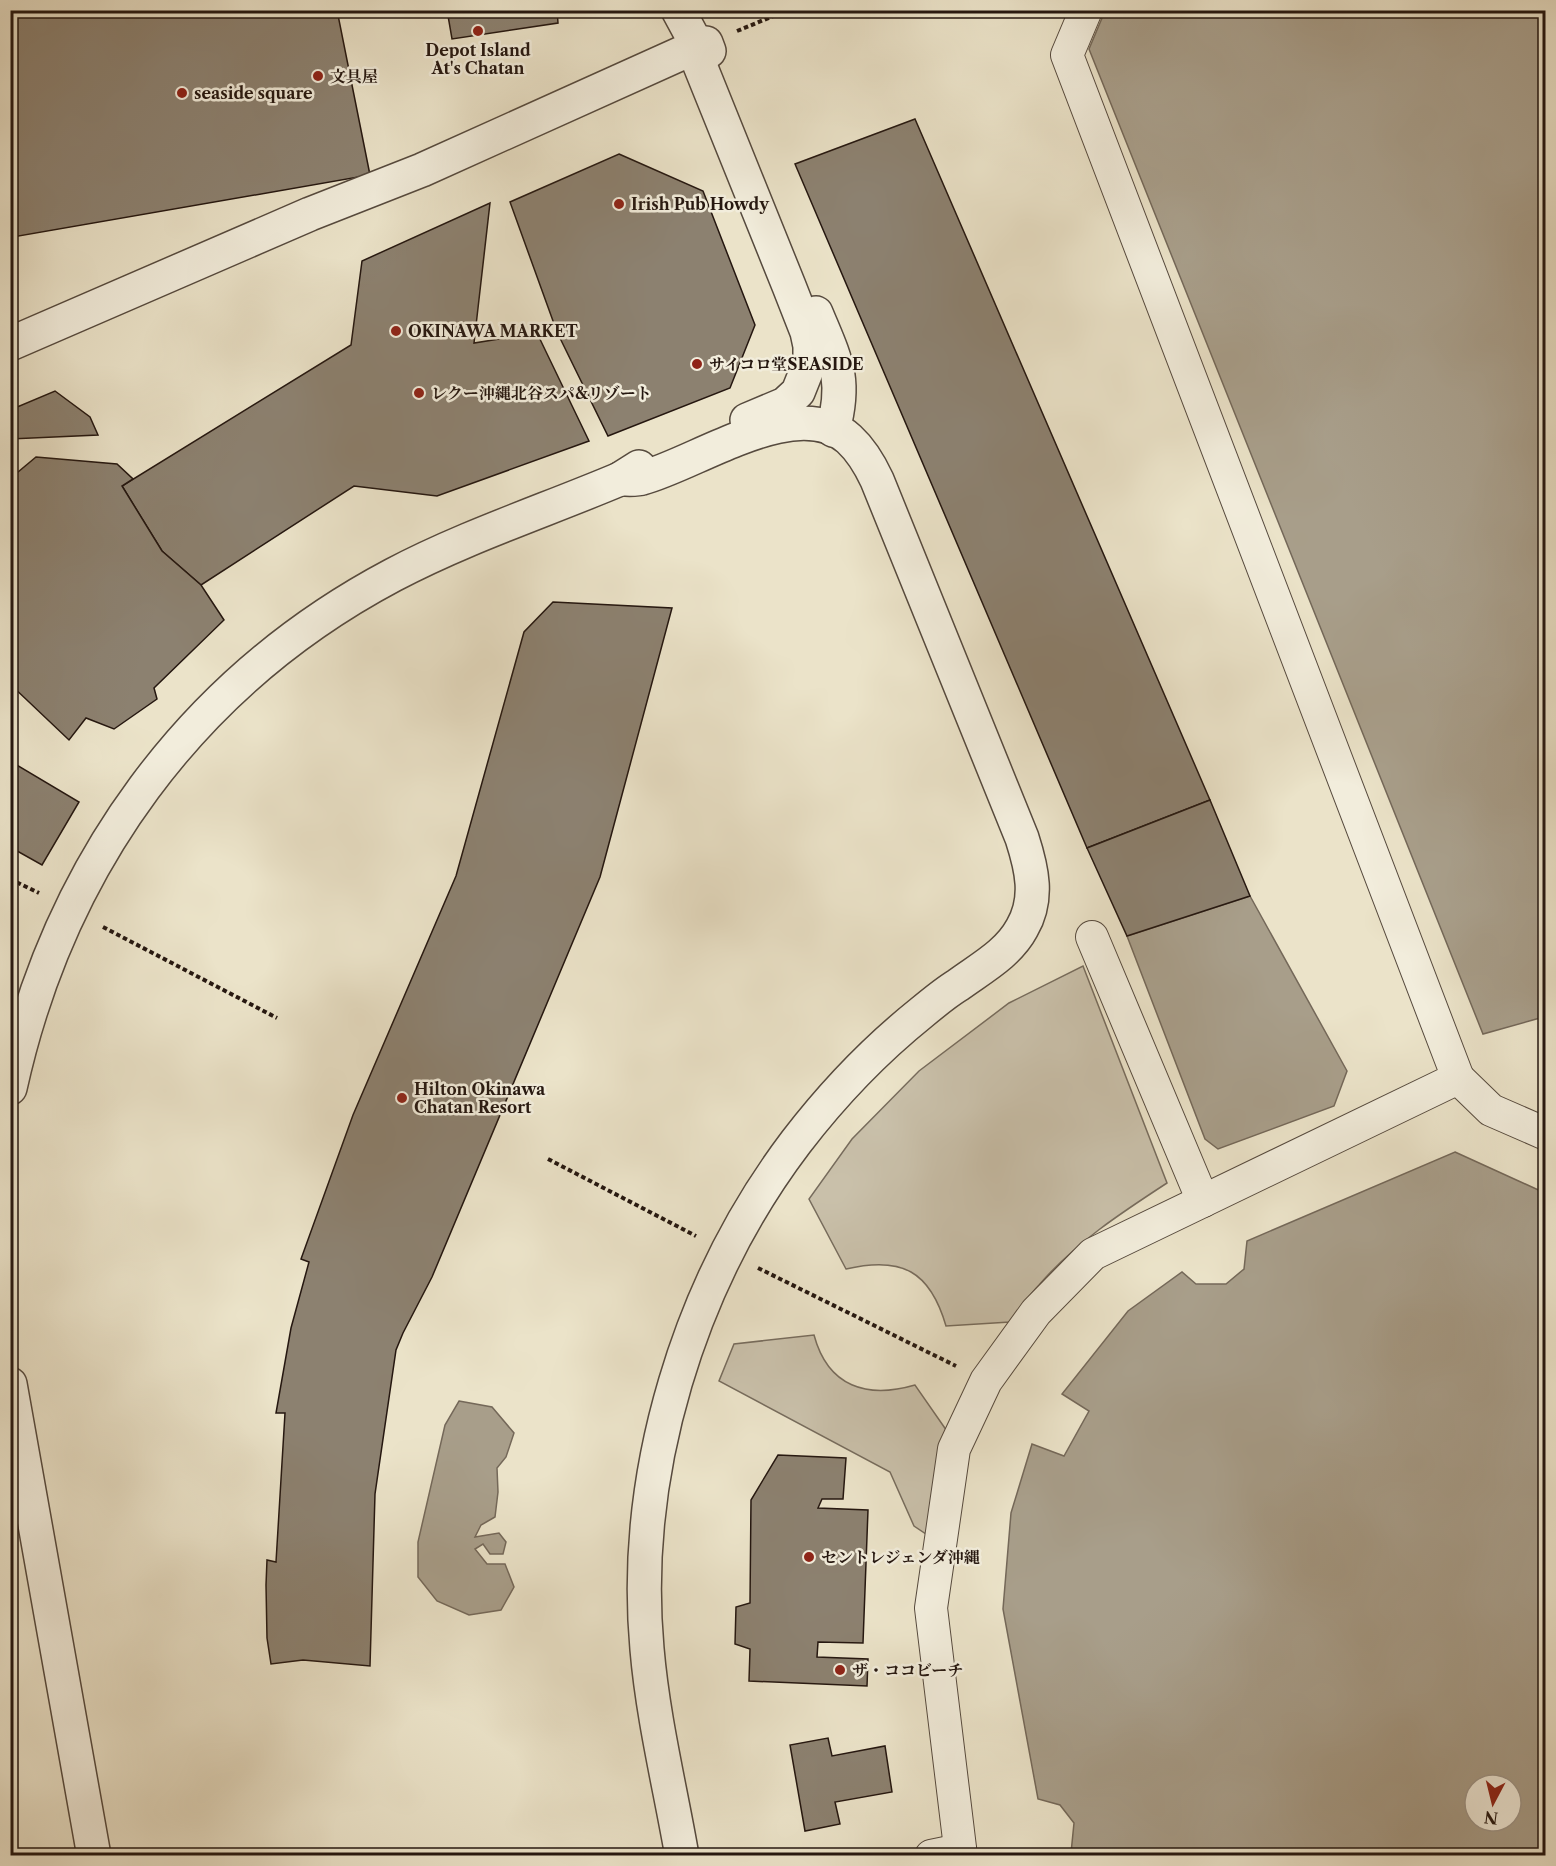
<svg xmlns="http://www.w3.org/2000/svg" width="1556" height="1866" font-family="'Libre Caslon Text','Noto Serif JP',serif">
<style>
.green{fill:#c9c0aa;stroke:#776c5d;stroke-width:1.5}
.water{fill:#a89e8a;stroke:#746859;stroke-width:1.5;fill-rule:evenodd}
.building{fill:#8c8170;stroke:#251710;stroke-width:1.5}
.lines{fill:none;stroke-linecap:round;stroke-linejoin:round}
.pedestrian-casing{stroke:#564a3e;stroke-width:34}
.minor-casing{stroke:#564a3e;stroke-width:36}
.path{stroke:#251710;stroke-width:4;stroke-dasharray:4.5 3;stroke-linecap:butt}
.pedestrian{stroke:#f2eddc;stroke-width:32}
.minor{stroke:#f2eddc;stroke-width:33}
.poi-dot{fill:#8f2418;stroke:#f2eddc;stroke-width:2}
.labels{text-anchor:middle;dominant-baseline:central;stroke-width:5;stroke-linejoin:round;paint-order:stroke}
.poi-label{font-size:16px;font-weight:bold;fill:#251710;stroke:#f2eddc;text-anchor:start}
</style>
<rect width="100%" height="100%" fill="#ebe3c9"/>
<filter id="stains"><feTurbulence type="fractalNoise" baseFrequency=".00333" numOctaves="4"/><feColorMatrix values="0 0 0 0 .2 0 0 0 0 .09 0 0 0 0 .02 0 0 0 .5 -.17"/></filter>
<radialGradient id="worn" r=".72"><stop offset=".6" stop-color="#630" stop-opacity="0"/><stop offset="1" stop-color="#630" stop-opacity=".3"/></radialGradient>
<g class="green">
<path d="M 1083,966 L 1167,1183 C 1121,1213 1075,1243 1039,1285 C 1028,1296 1020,1310 1010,1322 L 946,1326 C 930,1271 902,1256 846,1269 L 809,1199 L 852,1139 L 919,1071 L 1009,1003 Z"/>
<path d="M 814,1335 C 828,1387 867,1399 915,1385 L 949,1434 L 929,1536 L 914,1526 L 890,1472 L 719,1381 L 734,1344 Z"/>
</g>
<g class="water">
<polygon points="1105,11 1545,11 1545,1030 1540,1018 1483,1034 1089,49"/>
<polygon points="1250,896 1347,1071 1334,1106 1218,1149 1205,1139 1127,936"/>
<path d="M 1455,1152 L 1545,1193 L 1545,1855 L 1068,1855 L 1071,1853 L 1074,1823 L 1060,1805 L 1038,1799 L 1003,1609 L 1011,1513 L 1032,1444 L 1064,1456 L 1089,1411 L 1062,1394 L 1128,1311 L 1182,1272 L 1196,1284 L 1226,1284 L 1244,1269 L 1247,1241 ZM 1475,1785 L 1511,1785 L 1511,1821 L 1475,1821 Z"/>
<polygon points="459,1401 492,1407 514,1433 506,1457 497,1468 498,1492 495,1517 481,1525 475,1537 499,1533 506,1542 503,1554 490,1554 483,1544 475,1549 487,1564 505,1564 514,1587 501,1610 469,1615 437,1601 418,1577 418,1542 445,1425"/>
</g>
<g class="building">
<polygon points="10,10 337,10 370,175 13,237 10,224"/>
<polygon points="447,10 557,10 558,23 452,39"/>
<polygon points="915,119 1210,800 1087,848 795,164"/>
<polygon points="619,154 703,191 755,325 730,388 608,436 557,332 510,202"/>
<polygon points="490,203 474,343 537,333 589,441 437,496 354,486 201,585 162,551 122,486 351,345 362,261"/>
<polygon points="55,391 90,417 98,435 10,439 10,410"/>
<polygon points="36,457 117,464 133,479 122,486 162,551 201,585 224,620 154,688 157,699 114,729 86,718 69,740 10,684 10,464 18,472"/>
<polygon points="553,602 672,608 600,877 432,1277 403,1333 396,1350 375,1494 370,1666 303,1660 271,1664 267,1638 266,1585 267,1560 276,1562 285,1413 276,1413 291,1328 309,1262 301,1259 353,1115 456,876 524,632"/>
<polygon points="10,761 79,802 42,865 10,847"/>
<polygon points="1210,800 1250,896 1127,936 1087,848"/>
<polygon points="778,1455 846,1458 843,1499 822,1499 818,1508 868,1510 863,1643 818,1642 817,1657 868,1659 867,1686 749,1681 750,1649 735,1644 736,1607 750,1603 751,1500"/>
<polygon points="828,1738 832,1756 885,1746 892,1792 835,1802 840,1824 805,1831 790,1745"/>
</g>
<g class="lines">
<defs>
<g id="pedestrian">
<polyline points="1092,937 1203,1201"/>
<polyline points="1458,1078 1491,1110 1546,1134"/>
<polyline points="931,1856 960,1850"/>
<polyline points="961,1856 931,1608 954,1449 986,1381 1036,1312 1093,1254 1458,1078 1067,55 1086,10"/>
</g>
<g id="minor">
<polyline points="678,10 698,47"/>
<polyline points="693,48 789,286 807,332 810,346 810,362 798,392 785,404 747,420"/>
<path d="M 816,313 C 835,359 847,378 833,430"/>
<polyline points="10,344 310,214 422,170 693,48 706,43 709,51"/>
<path d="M 620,479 C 627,479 636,480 642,478 C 696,464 797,392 849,439 C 861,450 870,465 877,480 L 1022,838 C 1032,869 1039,899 1022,928 C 1008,954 981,968 958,985 C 945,993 933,1003 921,1013 C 875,1050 832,1095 796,1142 C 689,1283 631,1473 647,1649 C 653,1719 670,1787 682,1856"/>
<path d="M 10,1088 C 59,865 191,682 393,575 C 465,537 544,511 620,479 L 639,467"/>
<polyline points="10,1384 94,1856"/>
</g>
</defs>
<use href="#pedestrian" class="pedestrian-casing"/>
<use href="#minor" class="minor-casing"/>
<g class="path">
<polyline points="737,31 788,10"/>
<polyline points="10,879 39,893"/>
<polyline points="103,927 277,1018"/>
<polyline points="548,1159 696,1236"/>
<polyline points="758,1268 956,1366"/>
</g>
<use href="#pedestrian" class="pedestrian"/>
<use href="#minor" class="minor"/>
</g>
<g class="poi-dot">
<circle cx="478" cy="31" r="6"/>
<circle cx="318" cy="76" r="6"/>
<circle cx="182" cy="93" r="6"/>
<circle cx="619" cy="204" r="6"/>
<circle cx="396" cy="331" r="6"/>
<circle cx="697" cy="364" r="6"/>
<circle cx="419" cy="393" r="6"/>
<circle cx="402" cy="1098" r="6"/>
<circle cx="809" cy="1557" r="6"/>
<circle cx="840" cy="1670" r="6"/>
</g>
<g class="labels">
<g class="poi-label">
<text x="478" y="50" text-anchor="middle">Depot Island<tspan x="478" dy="18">At's Chatan</tspan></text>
<text x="330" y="76">文具屋</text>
<text x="194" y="93">seaside square</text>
<text x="631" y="204">Irish Pub Howdy</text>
<text x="408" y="331">OKINAWA MARKET</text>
<text x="709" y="364">サイコロ堂SEASIDE</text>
<text x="431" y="393">レクー沖縄北谷スパ&amp;リゾート</text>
<text x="414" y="1089">Hilton Okinawa<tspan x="414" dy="18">Chatan Resort</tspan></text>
<text x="821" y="1557">セントレジェンダ沖縄</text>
<text x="852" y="1670">ザ・ココビーチ</text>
</g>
</g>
<rect width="1556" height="1866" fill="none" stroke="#ebe3c9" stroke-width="36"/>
<rect x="12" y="12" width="1532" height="1842" fill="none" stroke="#251710" stroke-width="3"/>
<rect x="18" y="18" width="1520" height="1830" fill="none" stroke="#251710" stroke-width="1.5"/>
<g transform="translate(1493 1803) rotate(187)"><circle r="28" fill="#f2eddc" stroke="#a0978a" stroke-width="1.5"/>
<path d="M0-4.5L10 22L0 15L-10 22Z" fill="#8f2418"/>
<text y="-9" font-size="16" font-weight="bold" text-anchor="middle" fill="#251710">N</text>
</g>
<rect width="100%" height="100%" filter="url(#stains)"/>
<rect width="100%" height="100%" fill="url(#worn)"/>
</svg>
